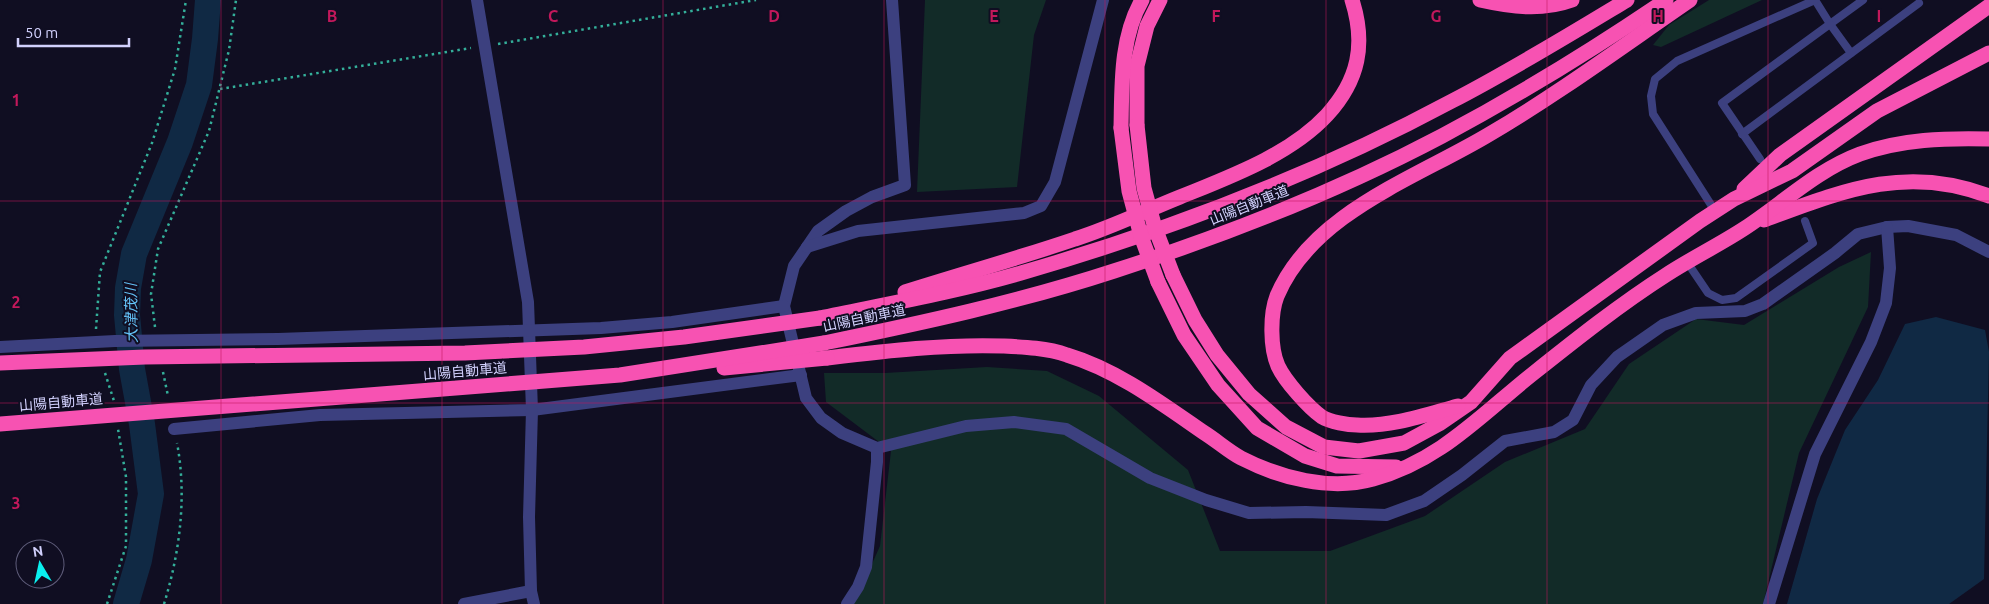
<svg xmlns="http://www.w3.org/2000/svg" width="1989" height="604" font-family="Ubuntu,'Noto Sans JP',sans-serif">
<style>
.green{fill:#122b28}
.water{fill:#102944}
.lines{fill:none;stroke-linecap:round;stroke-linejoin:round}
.river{stroke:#102944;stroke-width:26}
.path{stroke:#34af9a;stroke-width:2.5;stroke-dasharray:2.5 4;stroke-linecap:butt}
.service{stroke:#3c407f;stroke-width:8}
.minor{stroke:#3c407f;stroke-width:12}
.tertiary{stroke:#3c407f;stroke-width:12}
.motorway{stroke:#f752b2;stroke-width:15}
.motorway-bridge{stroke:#f752b2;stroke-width:15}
.grid{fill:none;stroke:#c2185b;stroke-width:1;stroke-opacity:0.55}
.labels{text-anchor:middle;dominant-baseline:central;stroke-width:4;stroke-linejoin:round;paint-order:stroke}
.street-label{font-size:14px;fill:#d2d1fd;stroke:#100e22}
.water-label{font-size:15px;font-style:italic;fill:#64c3f8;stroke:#100e22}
.grid-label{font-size:16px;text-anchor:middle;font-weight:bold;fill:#c2185b;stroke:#100e22;stroke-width:4;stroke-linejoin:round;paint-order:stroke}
</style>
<rect width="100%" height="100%" fill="#100e22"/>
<g class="green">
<polygon points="925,0 1046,0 1034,35 1017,187 917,192"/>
<polygon points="1709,0 1762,0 1661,47 1653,45 1669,25"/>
<polygon points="1871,252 1868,307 1799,453 1763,604 854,604 880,546 891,451 826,402 824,373 885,373 987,367 1047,371 1099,396 1188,470 1220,551 1330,551 1425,516 1505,462 1585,429 1629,364 1696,319 1744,325 1839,267"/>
</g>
<polygon class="water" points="1936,317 1985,330 1989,352 1984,579 1949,604 1787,604 1817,499 1845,430 1878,380 1905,324"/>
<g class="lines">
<polyline class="river" points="126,604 139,560 151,494 142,424 132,369 127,315 128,288 134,254 180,142 199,85 205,39 208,0"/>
<g class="path">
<polyline points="498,44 756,0"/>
<polyline points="220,89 471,48"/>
<polyline points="155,327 151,294 158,249 209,131 229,50 236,0"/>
<polyline points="96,329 100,272 152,143 175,69 186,0"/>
<polyline points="163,372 168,396"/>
<polyline points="105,373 114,401"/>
<polyline points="107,604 126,546 126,477 118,429"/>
<path d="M 164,604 C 180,552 187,496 177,443"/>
</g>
<g class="service">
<polyline points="1851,53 1830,24 1863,0"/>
<polyline points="1742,134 1919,3"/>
<polyline points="1760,159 1722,103 1830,24 1815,0"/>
<polyline points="1715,211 1653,114 1651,96 1655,79 1677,61 1815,0"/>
<polyline points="1687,262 1708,293 1722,300 1736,298 1813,243 1805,221"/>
</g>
<g class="minor">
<polyline points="477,0 528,302 532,410"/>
<polyline points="892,0 905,185 872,197 846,211 818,231 794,266 784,306 806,398 821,418 842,433 877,448 966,426 1014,422 1066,429 1150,478 1206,500 1249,513 1306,512 1386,515 1424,501 1462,475 1505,441 1554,432 1573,420 1591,385 1617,357 1663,325 1696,313 1745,311 1763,304 1835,253 1858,234 1887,227 1908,226 1956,235 1989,252"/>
<polyline points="807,247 858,231 1024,213 1041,206 1055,182 1103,0"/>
<polyline points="0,347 115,341 278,339 601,328 672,322 784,306"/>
<polyline points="174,429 320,415 532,410 801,375"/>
<polyline points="464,604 531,591"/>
<polyline points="847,604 858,587 866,567 877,462 877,448"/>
</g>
<g class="tertiary">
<polyline points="532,410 529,517 531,591 534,604"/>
<polyline points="1769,604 1815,454 1871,342 1886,303 1890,268 1887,227"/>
</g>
<g class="motorway">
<path d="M 1480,0 C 1511,7 1542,11 1572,0"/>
<polyline points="1137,125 1137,66 1147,26 1160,0"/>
<path d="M 1121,128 C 1122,86 1120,38 1142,0"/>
<polyline points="1744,189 1780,155 1989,6"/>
<path d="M 1764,220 C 1842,191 1906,164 1989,196"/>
<polyline points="1173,275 1195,320 1217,355 1249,394 1286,427 1324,447 1359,451 1404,443 1439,424 1471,402 1510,358 1700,221 1734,199 1792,171 1877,111 1989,53"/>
<polyline points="1158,282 1184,335 1218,385 1257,428 1305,456 1337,466 1396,467"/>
<path d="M 905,292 C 962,274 1019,258 1075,239 C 1110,228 1145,211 1180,197 C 1229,177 1290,155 1327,115 C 1359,80 1366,44 1352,0"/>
<path d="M 820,318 C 887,304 955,292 1021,273 C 1170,230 1316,174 1452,101 C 1512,70 1569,35 1627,0"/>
<path d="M 824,343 C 922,323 1019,302 1114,271 C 1226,235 1338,191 1442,136 C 1519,95 1594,49 1666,0"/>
<path d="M 827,358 C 886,351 944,344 1003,346 C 1024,347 1047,348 1067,355 C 1117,370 1161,403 1203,432 C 1216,440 1228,451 1241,458 C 1280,478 1330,491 1373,479 C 1438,462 1480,416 1530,376 C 1574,341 1619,305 1666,275 C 1692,258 1719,245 1745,228 C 1783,203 1817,170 1860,154 C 1902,139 1945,138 1989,139"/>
<path d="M 1458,406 C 1425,415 1391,427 1357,425 C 1348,425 1330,422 1322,417 C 1308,407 1285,381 1278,366 C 1270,348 1270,314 1277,296 C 1312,213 1416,178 1488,135 C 1558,94 1623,46 1690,0"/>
</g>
<g class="motorway-bridge">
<polyline points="1137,125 1144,188 1155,228 1173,275"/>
<polyline points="1121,128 1129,191 1141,236 1158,282"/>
<polyline points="0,363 145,357 465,353 584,347 684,337 820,318"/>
<polyline points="724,368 827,358"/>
<polyline points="0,424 620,375 824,343"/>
</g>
</g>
<path class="grid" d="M 221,0 L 221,604M 442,0 L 442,604M 663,0 L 663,604M 884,0 L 884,604M 1105,0 L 1105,604M 1326,0 L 1326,604M 1547,0 L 1547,604M 1768,0 L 1768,604M 0,201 L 1989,201M 0,403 L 1989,403"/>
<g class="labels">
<g class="street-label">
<text transform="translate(1249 205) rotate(-22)">山陽自動車道</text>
<text transform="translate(864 318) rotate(-12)">山陽自動車道</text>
<text transform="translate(465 371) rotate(-5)">山陽自動車道</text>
<text transform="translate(61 402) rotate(-5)">山陽自動車道</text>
</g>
<g class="water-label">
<text transform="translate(131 313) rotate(-91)">大津茂川</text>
</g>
</g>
<g class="grid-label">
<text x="332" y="22">B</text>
<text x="553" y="22">C</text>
<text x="774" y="22">D</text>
<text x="994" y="22">E</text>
<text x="1216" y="22">F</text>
<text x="1436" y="22">G</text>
<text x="1658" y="22">H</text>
<text x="1879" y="22">I</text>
<text x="16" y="106">1</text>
<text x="16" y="308">2</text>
<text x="16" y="509">3</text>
</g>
<g transform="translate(40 564) rotate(351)"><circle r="24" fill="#100e22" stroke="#5e5c7a"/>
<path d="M0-4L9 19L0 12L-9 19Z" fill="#0af0ef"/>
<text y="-8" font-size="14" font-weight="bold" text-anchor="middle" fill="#d2d1fd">N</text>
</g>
<path d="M18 38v8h111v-8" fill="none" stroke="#d2d1fd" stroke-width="2.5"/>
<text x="25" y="38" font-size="15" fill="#d2d1fd" stroke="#100e22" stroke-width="4" paint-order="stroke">50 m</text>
</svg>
